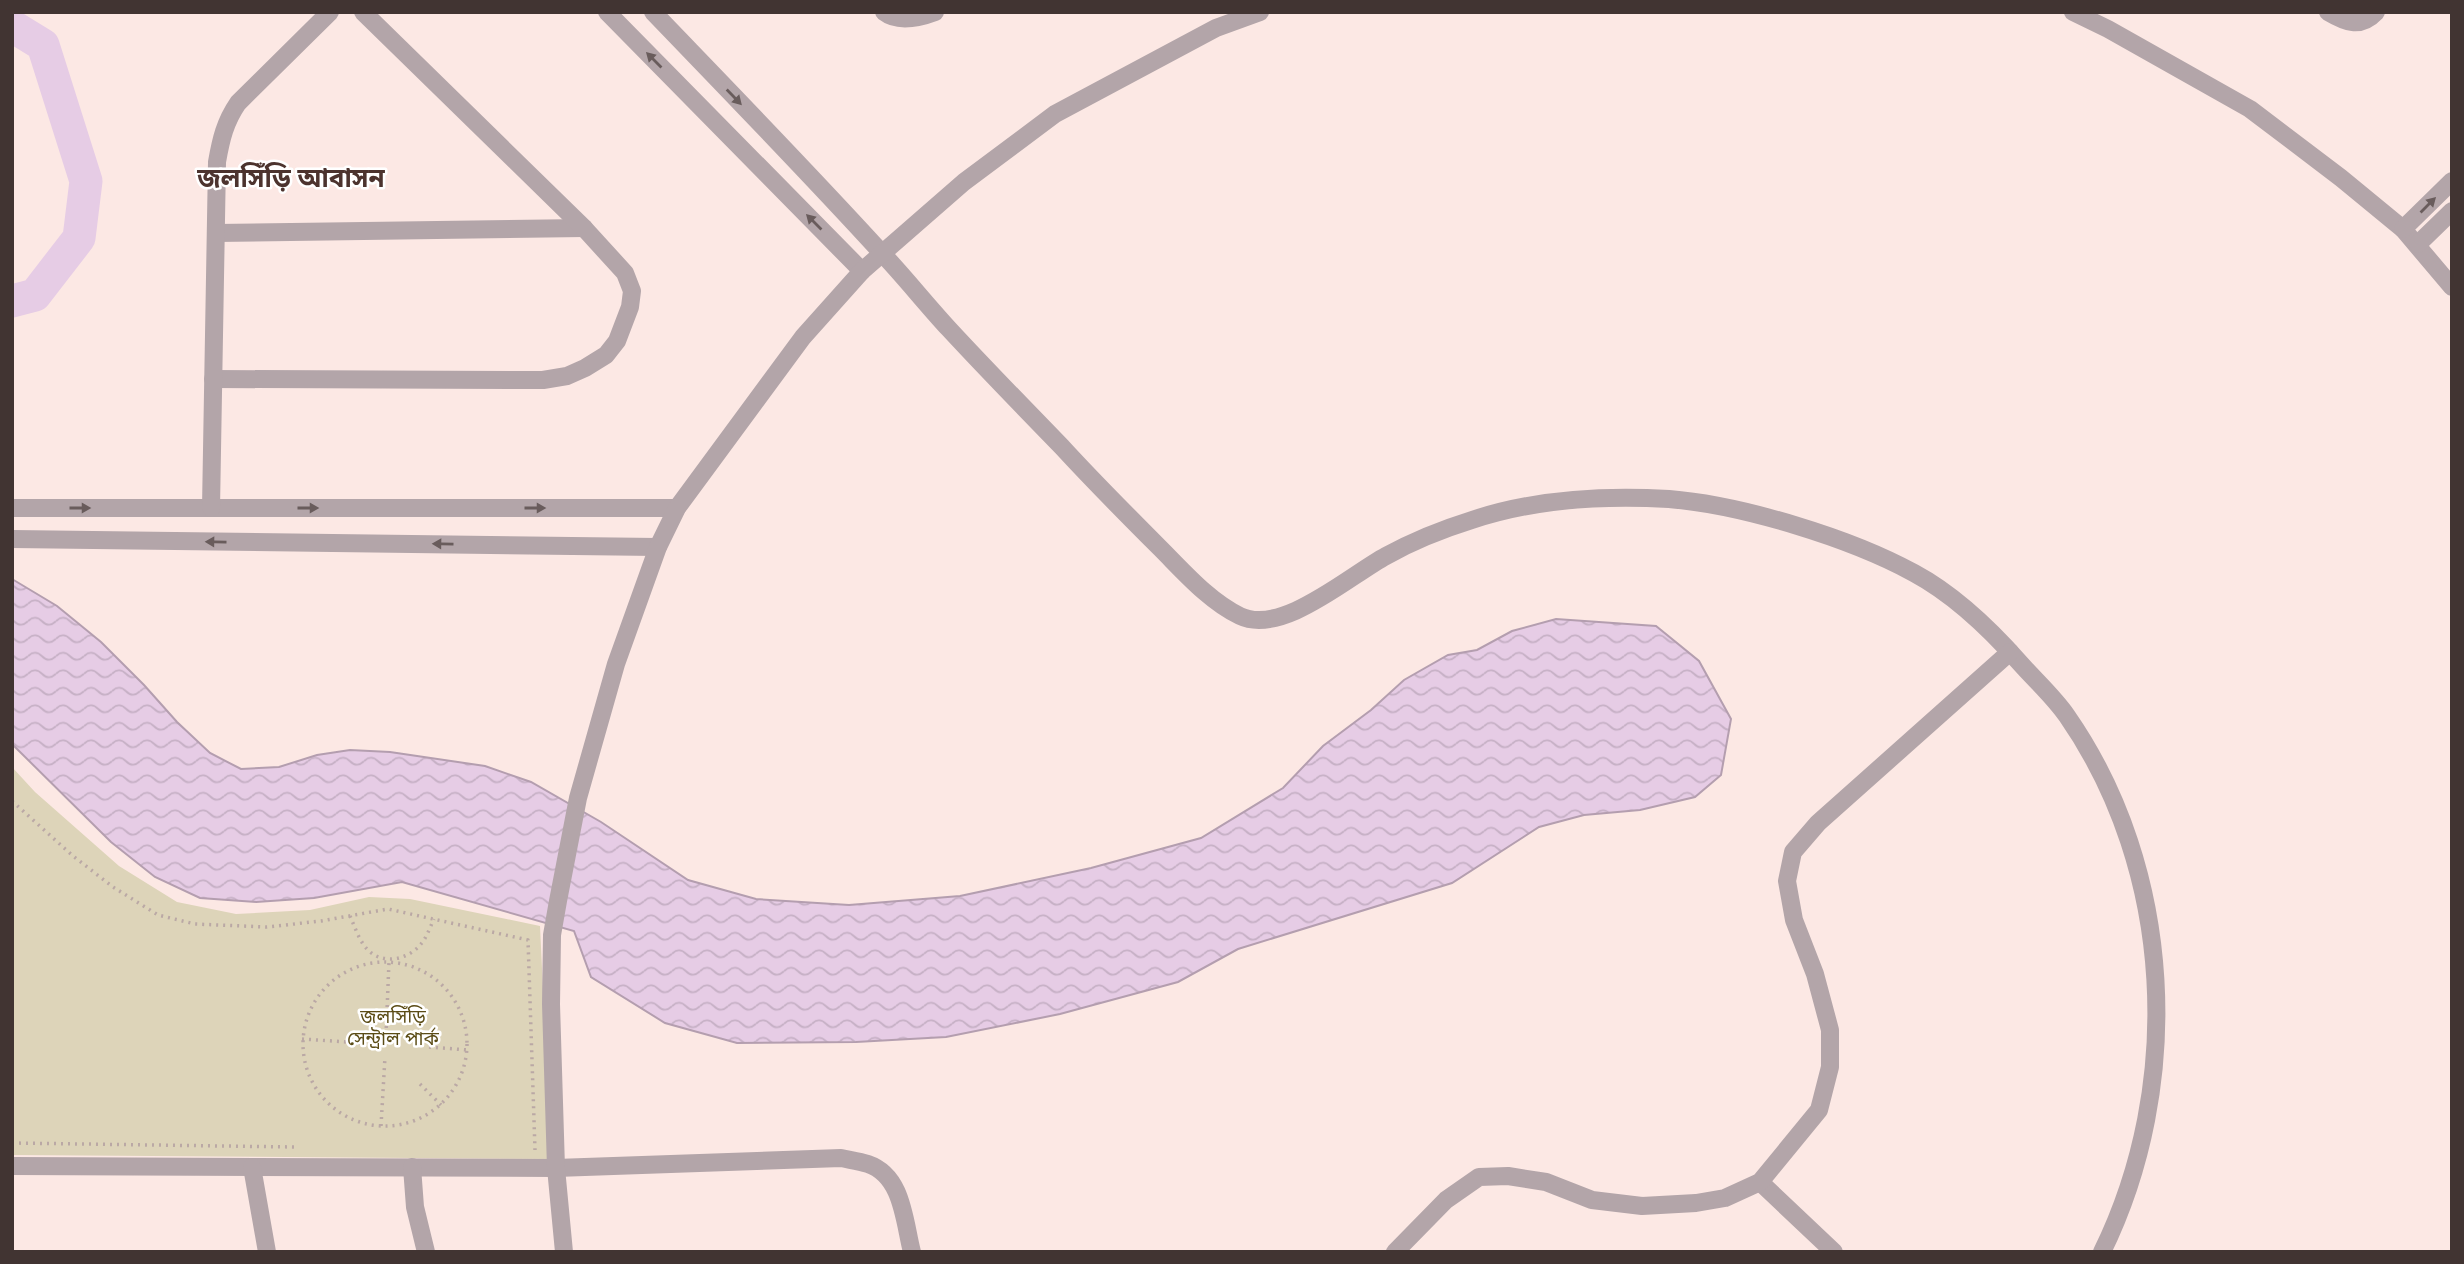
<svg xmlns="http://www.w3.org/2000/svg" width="2464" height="1264" font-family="'Varela Round','Noto Sans Bengali',sans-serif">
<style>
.green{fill:#ddd4b9}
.water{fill:url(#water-waves);stroke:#b49eaf;stroke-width:2}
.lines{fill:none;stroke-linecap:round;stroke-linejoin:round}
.river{stroke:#e6cce5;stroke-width:33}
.path{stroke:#baa8a5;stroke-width:3.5;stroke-dasharray:2 5;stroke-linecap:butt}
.minor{stroke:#b3a5a9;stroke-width:18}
.oneway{fill:#695c5c}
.labels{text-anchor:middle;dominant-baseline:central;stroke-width:5;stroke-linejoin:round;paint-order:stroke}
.park-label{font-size:19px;fill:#5b4c16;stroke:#fff}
.district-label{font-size:26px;font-weight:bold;fill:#4c332e;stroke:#fff}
</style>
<defs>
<pattern id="water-waves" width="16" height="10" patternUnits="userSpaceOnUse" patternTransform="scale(1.75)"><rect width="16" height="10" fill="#e6cce5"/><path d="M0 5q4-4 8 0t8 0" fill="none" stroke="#c6b0c5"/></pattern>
</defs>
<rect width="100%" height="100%" fill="#fce8e4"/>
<polygon class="green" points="12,767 35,792 119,866 177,902 236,914 310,910 369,897 410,899 540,926 551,1159 12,1155"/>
<polygon class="water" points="12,579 57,606 101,642 144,685 177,722 210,753 241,769 279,767 317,755 350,750 390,752 485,766 531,782 601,822 688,880 756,899 849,905 960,896 1091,868 1201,838 1283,788 1323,746 1371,710 1404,680 1448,655 1477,650 1512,631 1556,619 1656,626 1699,661 1731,719 1721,775 1695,797 1640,810 1584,815 1539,827 1452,883 1238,949 1178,982 1060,1014 946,1037 856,1042 737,1043 665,1023 591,977 574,931 402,882 314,898 256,902 200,898 155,877 111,842 12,744"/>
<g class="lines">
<polyline class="river" points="12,26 43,45 86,181 79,238 35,295 12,301"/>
<g class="path">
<polyline points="12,801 73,856 113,887 158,915 195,924 267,927 321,921 388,909 528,940 535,1150"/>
<path d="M 350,916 C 355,927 359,941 368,950 C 383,965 408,960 421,944 C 427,937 430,927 434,919"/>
<circle cx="385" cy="1044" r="82"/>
<polyline points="386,1035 389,962"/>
<polyline points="302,1039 363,1043"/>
<polyline points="429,1047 468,1050"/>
<polyline points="420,1084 441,1105"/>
<polyline points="381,1126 385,1057"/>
<polyline points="12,1143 294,1147"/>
</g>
<g class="minor">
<polyline points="607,12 862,271"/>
<path d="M 653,12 C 729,91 805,169 879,250 C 903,275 925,303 949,329 C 986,369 1024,408 1062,447 C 1094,482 1127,515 1160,548 C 1184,572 1209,601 1240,616 C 1282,636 1349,576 1386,556 C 1413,541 1443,529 1472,520 C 1535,499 1602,495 1669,499 C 1742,505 1850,538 1914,573 C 1955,595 1990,629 2020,663 C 2036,681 2054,697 2067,716 C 2174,870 2184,1085 2102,1252"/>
<path d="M 884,12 C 898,23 919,18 935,12"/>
<polyline points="2073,12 2108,29 2250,109 2341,178 2403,229 2452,287"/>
<path d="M 2328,12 C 2345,22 2360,29 2376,12"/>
<polyline points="2403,229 2452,181"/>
<polyline points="216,233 584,228"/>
<polyline points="2418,244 2452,211"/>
<polyline points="213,379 543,380 567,376 585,368 606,355 617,341 630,307 632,291 625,273 584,228 363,12"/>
<polyline points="12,508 677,508"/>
<path d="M 211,508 L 217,162 C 221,139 225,122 238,103 L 330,12"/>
<polyline points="12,539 658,547"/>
<path d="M 12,1166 L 556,1168 L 841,1158 C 850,1160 859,1161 868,1164 C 903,1176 904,1221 912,1252"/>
<polyline points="252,1167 267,1252"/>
<polyline points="412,1167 415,1207 426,1252"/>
<polyline points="1760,1182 1834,1252"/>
<polyline points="564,1252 556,1168 551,1004 552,935 558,901 578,798 616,664 658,547 677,508 803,337 862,271 964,182 1055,114 1216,28 1260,12"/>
<polyline points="1395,1252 1446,1200 1479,1177 1508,1176 1546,1182 1592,1200 1642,1206 1696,1203 1725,1198 1760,1182 1819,1110 1830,1067 1830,1030 1815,974 1794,920 1787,881 1793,852 1818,823 2010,652"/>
</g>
</g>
<defs><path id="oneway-solid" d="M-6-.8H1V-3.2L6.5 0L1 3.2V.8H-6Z" transform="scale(1.75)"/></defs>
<g class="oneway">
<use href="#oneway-solid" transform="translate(654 60) rotate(-135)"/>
<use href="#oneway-solid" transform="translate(734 97) rotate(46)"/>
<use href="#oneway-solid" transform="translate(2428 205) rotate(-45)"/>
<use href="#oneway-solid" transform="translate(814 222) rotate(-135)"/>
<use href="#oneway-solid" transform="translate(80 508)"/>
<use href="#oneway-solid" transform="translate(308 508)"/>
<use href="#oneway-solid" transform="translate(535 508)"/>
<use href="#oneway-solid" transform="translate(216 542) rotate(-179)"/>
<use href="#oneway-solid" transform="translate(443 544) rotate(-179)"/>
</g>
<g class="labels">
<g class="park-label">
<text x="393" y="1017">জলসিঁড়ি<tspan x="393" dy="22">সেন্ট্রাল পার্ক</tspan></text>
</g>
<g class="district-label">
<text x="291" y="178">জলসিঁড়ি আবাসন</text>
</g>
</g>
<rect width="2464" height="1264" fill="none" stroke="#413432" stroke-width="28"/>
</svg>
